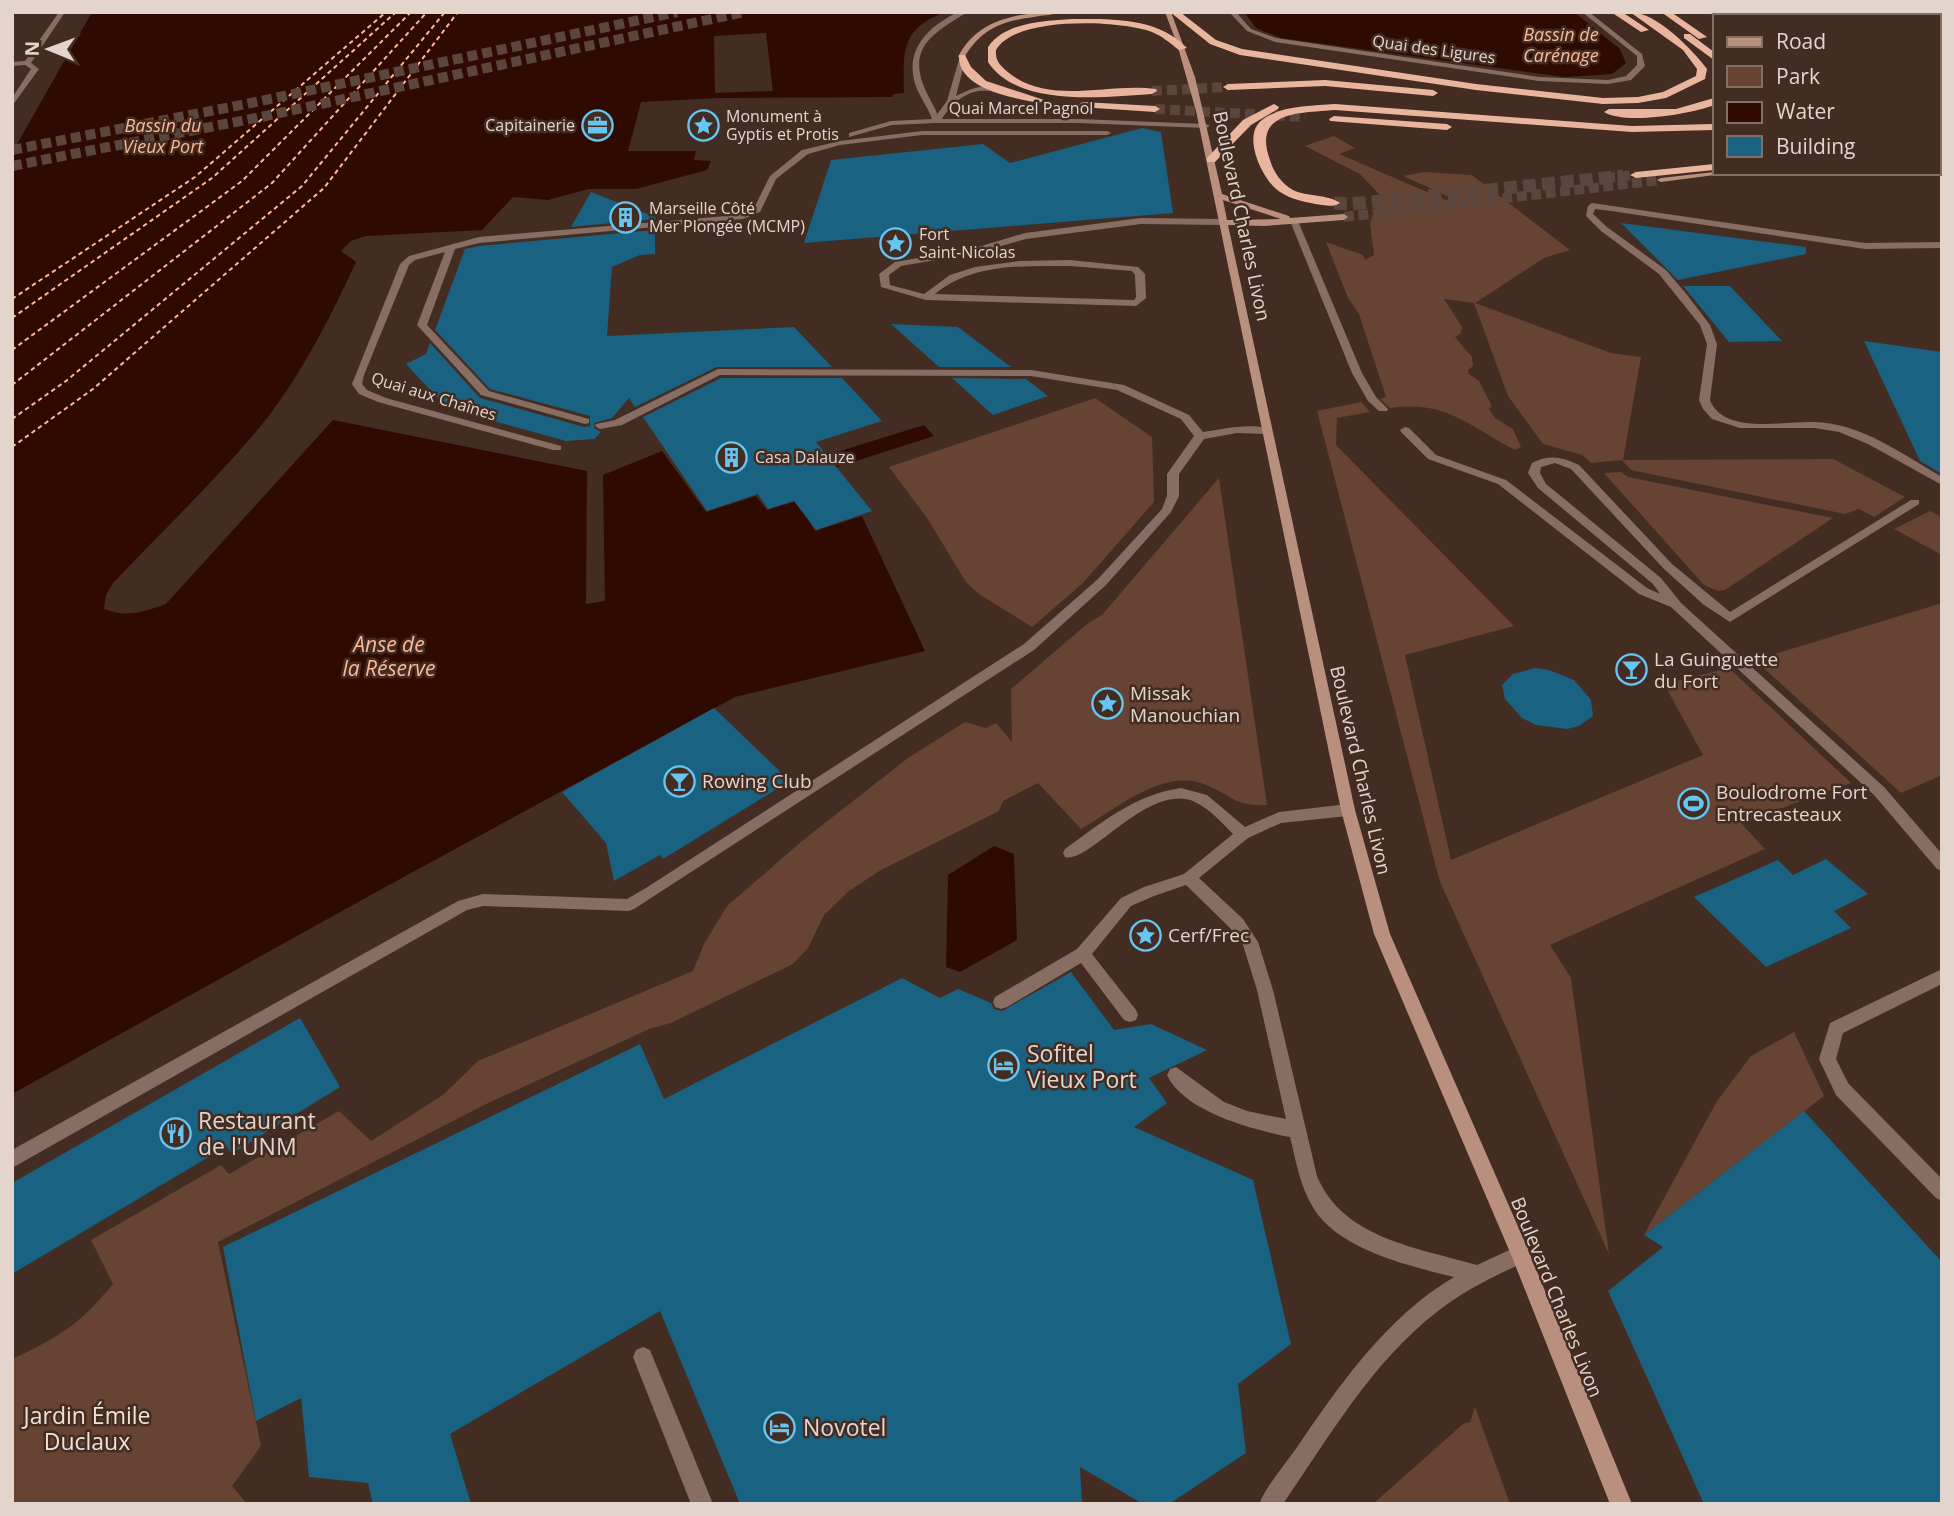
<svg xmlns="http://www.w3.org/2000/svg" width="1954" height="1516" font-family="'Open Sans',sans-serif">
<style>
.green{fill:#674333}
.water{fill:#2f0a00}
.pier{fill:#432c22}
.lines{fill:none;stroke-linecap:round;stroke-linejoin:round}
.ferry{stroke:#fdb799;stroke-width:2;stroke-dasharray:4.5 3.5;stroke-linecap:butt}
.building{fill:#196281}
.secondary-tunnel{stroke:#5b453c;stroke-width:10;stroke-dasharray:10 4.5;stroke-linecap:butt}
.trunk-tunnel-far1{stroke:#5b453c;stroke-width:10;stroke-dasharray:10 5;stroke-linecap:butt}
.trunk-tunnel{stroke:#5b453c;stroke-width:13;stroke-dasharray:13 6;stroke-linecap:butt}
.service{fill:#886e62;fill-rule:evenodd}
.minor{fill:#886e62;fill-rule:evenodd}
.secondary{fill:#b98f7d;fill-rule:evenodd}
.trunk{fill:#eab59e;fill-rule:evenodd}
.labels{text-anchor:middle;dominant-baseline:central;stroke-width:5;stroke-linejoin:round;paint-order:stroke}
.far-street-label{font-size:16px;fill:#e3d4cd;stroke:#432c22}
.far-poi-label{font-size:16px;fill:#e3d4cd;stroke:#432c22;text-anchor:start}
.far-water-label{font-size:18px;font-style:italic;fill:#fdb799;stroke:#432c22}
.street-label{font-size:19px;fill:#e3d4cd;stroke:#432c22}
.poi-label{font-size:19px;fill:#e3d4cd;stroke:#432c22;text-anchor:start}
.water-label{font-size:21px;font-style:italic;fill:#fdb799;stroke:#432c22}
.near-poi-label{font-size:23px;fill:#e3d4cd;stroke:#432c22;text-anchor:start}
.near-park-label{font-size:23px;fill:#f2e0d8;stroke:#432c22}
</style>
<rect width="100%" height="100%" fill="#432c22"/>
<g class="green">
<path d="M 1334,136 L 1355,148 L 1339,154 L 1448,201 L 1454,199 L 1403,176 L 1424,172 L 1472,175 L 1570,250 L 1544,258 L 1475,303 L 1611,353 L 1641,357 L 1623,460 L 1833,459 L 1905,497 L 1874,517 L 1859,509 L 1845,514 L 1631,470 L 1622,460 L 1591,463 L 1582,455 L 1543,444 L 1508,396 L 1474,303 L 1444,299 L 1462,327 L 1461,333 L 1455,337 L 1472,357 L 1473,366 L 1468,370 L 1469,374 L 1479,381 L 1492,406 L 1489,409 L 1495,418 L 1513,429 L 1521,447 L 1515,450 C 1468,426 1447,400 1390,408 L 1380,399 L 1386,397 L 1359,314 L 1348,298 L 1326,242 L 1363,255 L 1365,260 L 1374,255 L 1370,224 L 1379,194 L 1360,174 L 1305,146 Z"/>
<polygon points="1095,398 1152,437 1154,502 1083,583 1032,627 979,594 966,582 927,518 889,467"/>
<polygon points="1361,402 1370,412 1337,418 1336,445 1514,626 1405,655 1451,860 1703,755 1664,684 1729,668 1851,783 1741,823 1765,849 1550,945 1571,978 1609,1254 1440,882 1317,411"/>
<polygon points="1621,472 1628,477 1833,518 1725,590 1718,591 1704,585 1604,473"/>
<path d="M 1219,478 L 1267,805 C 1232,807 1229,792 1201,783 C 1160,770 1115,810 1081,829 L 1038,783 L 1003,801 L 999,811 L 881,870 L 849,891 L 824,915 L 808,948 L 793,964 L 671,1023 L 649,1029 L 486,1104 L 218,1242 L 261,1446 L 232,1486 L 247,1504 L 12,1504 L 12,1359 C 59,1337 79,1325 113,1284 L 91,1240 L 221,1165 L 229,1174 L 339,1111 L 371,1141 L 443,1095 L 478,1061 L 693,971 L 704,944 L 727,906 L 802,841 L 908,758 L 965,722 L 986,728 L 996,723 L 1012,742 L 1011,689 L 1087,624 L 1102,615 Z"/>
<polygon points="1930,511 1942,517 1942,555 1894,529"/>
<polygon points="1942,603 1942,775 1901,793 1755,660"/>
<polygon points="1794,1032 1824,1096 1644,1235 1717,1101 1751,1056"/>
<polygon points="1475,1407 1510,1504 1373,1504 1463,1424 1470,1422"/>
</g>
<g class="water">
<path d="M 92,12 L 946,12 C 901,28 903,51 904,93 L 893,94 L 892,97 L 719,98 L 641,102 L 628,151 L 696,151 L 694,160 L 711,161 L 707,170 L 636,189 L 588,189 L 548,200 L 513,197 L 482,230 L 365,236 L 351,241 L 341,251 L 356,262 C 327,324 295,388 249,440 C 206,489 158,536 113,583 L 106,595 L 104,609 C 127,618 143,612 166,604 L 333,420 L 587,471 L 586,604 L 605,601 L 603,475 L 662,451 L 706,512 L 756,496 L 767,510 L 797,501 L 815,531 L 862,516 L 925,651 L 735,697 L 389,885 L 12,1094 L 12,153 Z"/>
<polygon points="1244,12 1574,12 1620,49 1626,63 1612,74 1564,77 1281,38 1256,28"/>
<polygon points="924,425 934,436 834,468 824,456"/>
<polygon points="994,846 1014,854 1017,940 960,972 946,967 948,875"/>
</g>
<polygon class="pier" points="766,33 773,91 715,93 714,36"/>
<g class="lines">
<g class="ferry">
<polyline points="12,299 195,177 386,12"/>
<polyline points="12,318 212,178 396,12"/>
<polyline points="12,350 242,181 411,12"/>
<polyline points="12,385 272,183 427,12"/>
<polyline points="12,419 66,381 302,186 445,12"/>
<polyline points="12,447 93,389 324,188 458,12"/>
</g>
</g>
<g class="building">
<polygon points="1142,128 1161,132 1173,213 804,243 831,160 983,144 1010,163"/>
<polygon points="591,192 655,217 655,219 571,227"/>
<polygon points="1621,223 1806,247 1806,254 1678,280"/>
<polygon points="655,230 655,254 640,255 612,267 607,336 794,327 832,367 717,367 635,407 629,398 612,418 594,423 594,428 601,432 594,439 566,441 447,408 406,364 426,354 430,343 480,398 584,427 590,426 590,416 490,389 435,330 465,249 479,246"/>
<polygon points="1683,286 1730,286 1782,341 1729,342"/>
<polygon points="891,324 958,327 1011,367 939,367"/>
<polygon points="1864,341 1942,352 1942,474 1920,461"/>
<polygon points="721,378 842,378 882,421 816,442 872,511 816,530 794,501 768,509 758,494 707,511 643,417"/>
<polygon points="952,378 1026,379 1048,396 993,415"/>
<polygon points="1535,668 1549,670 1574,680 1591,700 1593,716 1579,726 1567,729 1536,725 1522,718 1505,699 1502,685 1513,674"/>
<polygon points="714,708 790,781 663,859 660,855 614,881 606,843 562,792"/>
<polygon points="1826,859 1868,894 1834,911 1851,928 1766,967 1694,897 1778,860 1793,875"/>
<polygon points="1071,972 1114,1030 1151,1024 1207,1050 1149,1078 1167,1103 1134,1127 1253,1180 1291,1344 1238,1384 1246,1453 1169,1504 1143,1504 1080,1467 1082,1504 740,1504 660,1311 450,1434 471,1504 373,1504 368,1483 309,1477 301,1398 256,1421 223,1247 640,1044 664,1099 902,978 940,998 958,989 991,1003 994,1009 1002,1011"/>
<polygon points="300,1018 340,1087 231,1154 227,1146 12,1274 12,1183"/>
<polygon points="1804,1111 1942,1262 1942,1504 1704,1504 1608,1291 1663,1247 1644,1235"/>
</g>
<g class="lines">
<polyline class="secondary-tunnel" points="1344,217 1661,180"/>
<g class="trunk-tunnel-far1">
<polyline points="1152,91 1228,87"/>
<polyline points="1155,109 1305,117"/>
<polyline points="12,150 251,103 677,12"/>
<polyline points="12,166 261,117 744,12"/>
<polyline points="1605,178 1636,175"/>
</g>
<polyline class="trunk-tunnel" points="1334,203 1351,204 1623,176"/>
<g class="service">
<polygon points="59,12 65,12 31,63 39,69 12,106 12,98 31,69 25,65 12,66 12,62 25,61"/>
<path d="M 958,12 L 967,12 C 937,32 906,45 925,89 C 929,99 936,108 939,119 L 1078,119 L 1206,124 L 1210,126 L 1206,128 L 1078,123 L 936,123 L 892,125 L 849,137 L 849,133 L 891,121 L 932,119 C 928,108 922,100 917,89 C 902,52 927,27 958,12 Z"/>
<polygon points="1229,12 1236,12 1251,29 1276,38 1539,77 1608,80 1626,76 1637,65 1637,56 1582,12 1589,12 1642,54 1645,66 1631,80 1608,84 1539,81 1275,42 1247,31"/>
<polygon points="922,131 1107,131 1111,133 1107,135 922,135 840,145 808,154 776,179 760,212 743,219 479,243 455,249 427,325 489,391 589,419 589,423 585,424 481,395 417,325 445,252 415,260 409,265 364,375 362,384 367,390 386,398 561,446 561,450 553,450 378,402 359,394 352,384 400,264 409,256 479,237 738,215 754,208 770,176 802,150 840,141"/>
<path d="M 1592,203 L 1865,243 L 1942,242 L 1942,248 L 1865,249 L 1611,211 L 1595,209 L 1593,214 L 1607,227 L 1666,270 L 1688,296 L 1710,325 L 1717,344 L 1710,400 C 1723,435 1784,421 1814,422 C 1861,423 1902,454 1942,477 L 1942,485 L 1868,444 L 1839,432 L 1815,428 L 1740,428 L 1712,419 L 1703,409 L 1699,400 L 1707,344 L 1700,325 L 1659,274 L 1601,231 L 1586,216 L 1588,206 Z"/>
<path d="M 1141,218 L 1222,219 L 1226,222 L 1222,225 L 1141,224 L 1026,239 L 976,253 L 901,266 L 889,275 L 890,285 L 924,294 L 950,275 L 975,267 L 1020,261 L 1070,260 L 1138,267 L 1145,274 L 1146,298 L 1136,306 L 926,300 L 881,287 L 879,274 L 895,262 L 975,248 L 1025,233 ZM 1070,266 L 1132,271 L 1135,275 L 1136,297 L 1134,300 L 935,294 C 973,263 1023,266 1070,266 Z"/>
<polygon points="1294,218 1298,221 1362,373 1376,397 1388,409 1387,411 1379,411 1368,401 1352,373 1290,221"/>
<path d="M 718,369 L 1031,370 L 1124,385 L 1189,415 L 1203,432 C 1221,429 1258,421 1273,431 L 1268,434 L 1237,433 L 1204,439 L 1179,474 L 1179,496 L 1171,512 L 1106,585 L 1034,650 L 634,909 L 629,911 L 483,906 L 467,910 L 12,1168 L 12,1150 L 458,901 L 483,894 L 627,899 L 646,888 L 1024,644 L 1098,579 L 1162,509 L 1167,496 L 1167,474 L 1194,436 L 1181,419 L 1117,390 L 1031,376 L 720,375 L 622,425 L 600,429 L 595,426 L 596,424 L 615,420 Z"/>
<path d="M 1405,427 L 1409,428 L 1436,455 L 1506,480 L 1647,588 L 1660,594 L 1653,584 L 1538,488 L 1528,473 L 1532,463 C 1549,454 1562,457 1579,465 L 1672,564 L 1730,612 L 1911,500 L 1919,500 L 1919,504 L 1730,622 L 1704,605 L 1664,569 L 1571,469 L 1555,463 L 1541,467 L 1540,473 L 1546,484 L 1661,578 L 1681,603 L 1884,787 L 1942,854 L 1942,871 L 1937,869 L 1874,795 L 1671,607 L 1639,594 L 1498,484 L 1428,459 L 1401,432 L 1400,430 Z"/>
<path d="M 1181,788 L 1207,795 L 1245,827 L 1279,812 L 1348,804 L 1353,806 L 1355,810 L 1353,814 L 1348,816 L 1281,823 L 1248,838 L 1199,878 L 1243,919 L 1258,942 L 1273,990 L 1317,1176 C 1343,1239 1419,1248 1477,1265 L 1520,1245 L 1527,1247 L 1529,1254 L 1527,1261 C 1496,1275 1465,1290 1438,1311 C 1372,1362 1329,1437 1283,1504 L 1259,1504 C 1267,1485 1283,1467 1295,1450 C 1339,1386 1385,1318 1454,1277 C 1409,1266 1340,1250 1314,1209 C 1300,1187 1296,1161 1290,1137 C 1254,1130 1184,1112 1167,1075 L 1170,1069 L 1176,1067 L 1224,1102 L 1247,1111 L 1286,1119 L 1257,990 L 1243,945 L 1231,929 L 1186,885 L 1154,896 L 1131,906 L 1092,954 L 1136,1010 L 1138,1015 L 1136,1020 L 1130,1022 L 1124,1020 L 1081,963 L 1007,1007 L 1001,1009 L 995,1007 L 993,1002 L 995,997 L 1077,949 L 1121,898 L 1144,887 L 1184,874 L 1233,834 C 1222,823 1210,809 1195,802 C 1149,781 1089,865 1065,857 L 1063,853 L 1065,849 C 1101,823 1136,794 1181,788 Z"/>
<polygon points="1942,969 1942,984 1843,1033 1836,1059 1848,1083 1942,1179 1942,1201 1936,1198 1836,1095 1819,1059 1830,1023"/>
<polygon points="643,1347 650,1350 713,1504 691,1504 633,1357 636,1350"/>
</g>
<g class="minor">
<polygon points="1852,12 1860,12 1864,16 1856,16"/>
<path d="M 960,56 L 966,57 L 956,96 C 971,89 986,82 1002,89 C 994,92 987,90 979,91 C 960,94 949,108 939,123 L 933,123 L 932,121 L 947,101 Z"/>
<polygon points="1938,61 1942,62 1942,67 1938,66"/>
</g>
<g class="secondary">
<path d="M 1062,12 C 1054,15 1044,15 1034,17 C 1002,21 981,29 964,58 L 958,57 C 978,17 1022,12 1062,12 Z"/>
<path d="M 1165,12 L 1171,12 L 1195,77 L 1222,194 L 1289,216 L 1290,218 L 1344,214 L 1348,217 L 1344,220 L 1264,226 L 1228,225 L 1355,810 L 1390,934 L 1527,1247 L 1632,1504 L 1610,1504 L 1512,1257 L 1374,934 L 1341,810 L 1196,111 L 1177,44 ZM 1223,200 L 1281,219 L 1227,220 Z"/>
<rect x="1938" y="145" width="4" height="4"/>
<polygon points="1714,172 1730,173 1661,182 1657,180 1661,178"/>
</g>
<g class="trunk">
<path d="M 1170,12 L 1180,12 L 1216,40 L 1242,49 L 1476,84 L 1603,98 L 1638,97 L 1663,92 L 1696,76 L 1697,69 L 1683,50 L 1630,12 C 1656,12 1692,49 1707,69 L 1705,79 L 1666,98 L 1638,103 L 1603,104 L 1476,90 L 1240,55 L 1210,44 Z"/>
<polygon points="1611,12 1622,12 1649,30 1641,32"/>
<polygon points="1661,12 1671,12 1707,37 1699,39"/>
<polygon points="1710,12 1720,12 1723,16 1714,17"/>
<path d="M 1072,19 C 1111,19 1158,17 1187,48 L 1179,50 C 1170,43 1162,36 1152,32 C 1119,20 1015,16 996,50 C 995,62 1001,66 1009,73 C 1050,106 1109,82 1156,89 L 1157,91 L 1152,94 C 1105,97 1018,108 988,62 L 988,47 C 1005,22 1044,21 1072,19 Z"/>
<polygon points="1684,34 1690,34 1714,52 1714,60 1684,38"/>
<path d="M 959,55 L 965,55 L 971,67 L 986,81 L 1044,100 L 1039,103 C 1014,98 957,89 959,55 Z"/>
<polygon points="1325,80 1433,90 1438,93 1433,96 1325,86 1228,90 1223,87 1228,84"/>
<path d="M 1714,98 L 1714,105 C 1692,114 1624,125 1604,112 L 1609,109 L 1676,109 Z"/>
<polygon points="1083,102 1155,106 1160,109 1155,112 1079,107 1078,105"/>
<polygon points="1274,104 1279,107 1278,109 1251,125 1215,162 1207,162 1207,158 1243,120"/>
<path d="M 1335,104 L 1632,126 L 1714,124 L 1714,130 L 1632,132 L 1335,110 C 1300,113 1252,111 1270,160 C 1274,173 1281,183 1293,190 C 1307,197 1328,194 1340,203 C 1333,208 1323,205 1315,204 C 1301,201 1286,198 1275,188 C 1261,175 1242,135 1262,120 C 1281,105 1312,106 1335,104 Z"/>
<polygon points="1334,116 1447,124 1452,127 1447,130 1330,121 1329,119"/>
<polygon points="1714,164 1714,170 1636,178 1630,175 1636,172"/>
</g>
</g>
<defs>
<symbol id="office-ring" viewBox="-11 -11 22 22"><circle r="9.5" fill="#432c22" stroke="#68c4f0" stroke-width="1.5"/><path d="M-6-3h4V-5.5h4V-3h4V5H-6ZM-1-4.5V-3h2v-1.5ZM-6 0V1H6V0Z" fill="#68c4f0"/></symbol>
<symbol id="sight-ring" viewBox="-11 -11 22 22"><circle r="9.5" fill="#432c22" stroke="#68c4f0" stroke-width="1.5"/><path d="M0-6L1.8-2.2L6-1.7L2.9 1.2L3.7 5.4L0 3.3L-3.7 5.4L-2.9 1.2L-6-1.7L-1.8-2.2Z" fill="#68c4f0"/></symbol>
<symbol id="building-ring" viewBox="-11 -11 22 22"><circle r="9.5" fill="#432c22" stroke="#68c4f0" stroke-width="1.5"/><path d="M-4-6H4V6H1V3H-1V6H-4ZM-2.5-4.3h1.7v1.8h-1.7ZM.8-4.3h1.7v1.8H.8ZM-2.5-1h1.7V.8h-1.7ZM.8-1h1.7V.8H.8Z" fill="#68c4f0"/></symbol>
<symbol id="bar-ring" viewBox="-11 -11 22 22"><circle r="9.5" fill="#432c22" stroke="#68c4f0" stroke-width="1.5"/><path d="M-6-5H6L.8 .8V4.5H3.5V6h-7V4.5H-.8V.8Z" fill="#68c4f0"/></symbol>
<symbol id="stadium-ring" viewBox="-11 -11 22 22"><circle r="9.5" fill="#432c22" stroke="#68c4f0" stroke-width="1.5"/><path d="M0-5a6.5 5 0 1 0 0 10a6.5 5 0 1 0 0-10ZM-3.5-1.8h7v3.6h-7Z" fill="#68c4f0"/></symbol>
<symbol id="hotel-ring" viewBox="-11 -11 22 22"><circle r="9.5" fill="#432c22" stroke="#68c4f0" stroke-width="1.5"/><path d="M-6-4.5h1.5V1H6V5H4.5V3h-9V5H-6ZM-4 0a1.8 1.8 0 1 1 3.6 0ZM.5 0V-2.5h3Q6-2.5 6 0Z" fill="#68c4f0"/></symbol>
<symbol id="restaurant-ring" viewBox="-11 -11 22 22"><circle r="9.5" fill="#432c22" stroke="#68c4f0" stroke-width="1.5"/><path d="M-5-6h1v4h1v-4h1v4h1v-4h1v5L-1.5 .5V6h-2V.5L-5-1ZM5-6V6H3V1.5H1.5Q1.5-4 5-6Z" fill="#68c4f0"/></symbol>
</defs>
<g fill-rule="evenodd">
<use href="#office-ring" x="580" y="108" width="35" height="35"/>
<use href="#sight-ring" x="686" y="108" width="35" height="35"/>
<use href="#building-ring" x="608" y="200" width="35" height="35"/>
<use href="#sight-ring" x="878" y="226" width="35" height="35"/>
<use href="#building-ring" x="714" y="440" width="35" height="35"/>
<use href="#bar-ring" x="1614" y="652" width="35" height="35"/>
<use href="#sight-ring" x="1090" y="686" width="35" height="35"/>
<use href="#bar-ring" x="662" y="764" width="35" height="35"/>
<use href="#stadium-ring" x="1676" y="786" width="35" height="35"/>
<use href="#sight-ring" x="1128" y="918" width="35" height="35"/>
<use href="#hotel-ring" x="986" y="1048" width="35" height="35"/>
<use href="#restaurant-ring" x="158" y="1116" width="35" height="35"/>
<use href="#hotel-ring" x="762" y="1410" width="35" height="35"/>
</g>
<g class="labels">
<g class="far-street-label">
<text transform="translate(1434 49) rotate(8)">Quai des Ligures</text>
<text x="1021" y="108">Quai Marcel Pagnol</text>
<text transform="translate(434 396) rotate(17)">Quai aux Chaînes</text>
</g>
<g class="far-poi-label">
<text x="726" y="116">Monument à<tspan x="726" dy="18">Gyptis et Protis</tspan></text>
<text x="575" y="125" text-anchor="end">Capitainerie</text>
<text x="649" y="208">Marseille Côté<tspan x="649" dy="18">Mer Plongée (MCMP)</tspan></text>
<text x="919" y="234">Fort<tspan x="919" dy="18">Saint-Nicolas</tspan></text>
<text x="755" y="457">Casa Dalauze</text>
</g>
<g class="far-water-label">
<text x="1561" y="34">Bassin de<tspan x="1561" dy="21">Carénage</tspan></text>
<text x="163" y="125">Bassin du<tspan x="163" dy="21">Vieux Port</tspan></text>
</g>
<g class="street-label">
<text transform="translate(1242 216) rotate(78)">Boulevard Charles Livon</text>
<text transform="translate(1361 770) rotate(77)">Boulevard Charles Livon</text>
<text transform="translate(1557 1297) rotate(68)">Boulevard Charles Livon</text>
</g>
<g class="poi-label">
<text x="1654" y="659">La Guinguette<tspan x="1654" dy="22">du Fort</tspan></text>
<text x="1130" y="693">Missak<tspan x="1130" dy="22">Manouchian</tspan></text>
<text x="702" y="781">Rowing Club</text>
<text x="1716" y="792">Boulodrome Fort<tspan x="1716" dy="22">Entrecasteaux</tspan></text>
<text x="1168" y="935">Cerf/Frec</text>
</g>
<g class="water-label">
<text x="389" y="644">Anse de<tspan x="389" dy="24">la Réserve</tspan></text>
</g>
<g class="near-poi-label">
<text x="1027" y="1053">Sofitel<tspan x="1027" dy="26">Vieux Port</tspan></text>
<text x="198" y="1120">Restaurant<tspan x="198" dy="26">de l'UNM</tspan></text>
<text x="803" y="1427">Novotel</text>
</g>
<g class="near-park-label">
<text x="87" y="1415">Jardin Émile<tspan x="87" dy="26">Duclaux</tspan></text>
</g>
</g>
<rect width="1954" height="1516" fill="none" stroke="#e3d4cd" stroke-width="28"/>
<rect x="1713" y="14" width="228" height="161" fill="#432c22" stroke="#836f66" stroke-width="2"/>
<rect x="1727" y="37" width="35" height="10" fill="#b98f7d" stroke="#836f66" stroke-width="2"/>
<text x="1776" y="49" font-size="21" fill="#e3d4cd">Road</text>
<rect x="1727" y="66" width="35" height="21" fill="#674333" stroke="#836f66" stroke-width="2"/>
<text x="1776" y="84" font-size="21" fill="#e3d4cd">Park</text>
<rect x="1727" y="102" width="35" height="21" fill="#2f0a00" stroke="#836f66" stroke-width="2"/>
<text x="1776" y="119" font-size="21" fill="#e3d4cd">Water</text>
<rect x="1727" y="136" width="35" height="21" fill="#196281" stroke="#836f66" stroke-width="2"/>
<text x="1776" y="154" font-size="21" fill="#e3d4cd">Building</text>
<g transform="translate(49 49) rotate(271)" stroke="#432c22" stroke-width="5" paint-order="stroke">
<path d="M0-5L12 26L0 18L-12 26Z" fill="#e3d4cd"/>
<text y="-10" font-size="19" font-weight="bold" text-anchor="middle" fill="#e3d4cd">N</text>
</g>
</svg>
